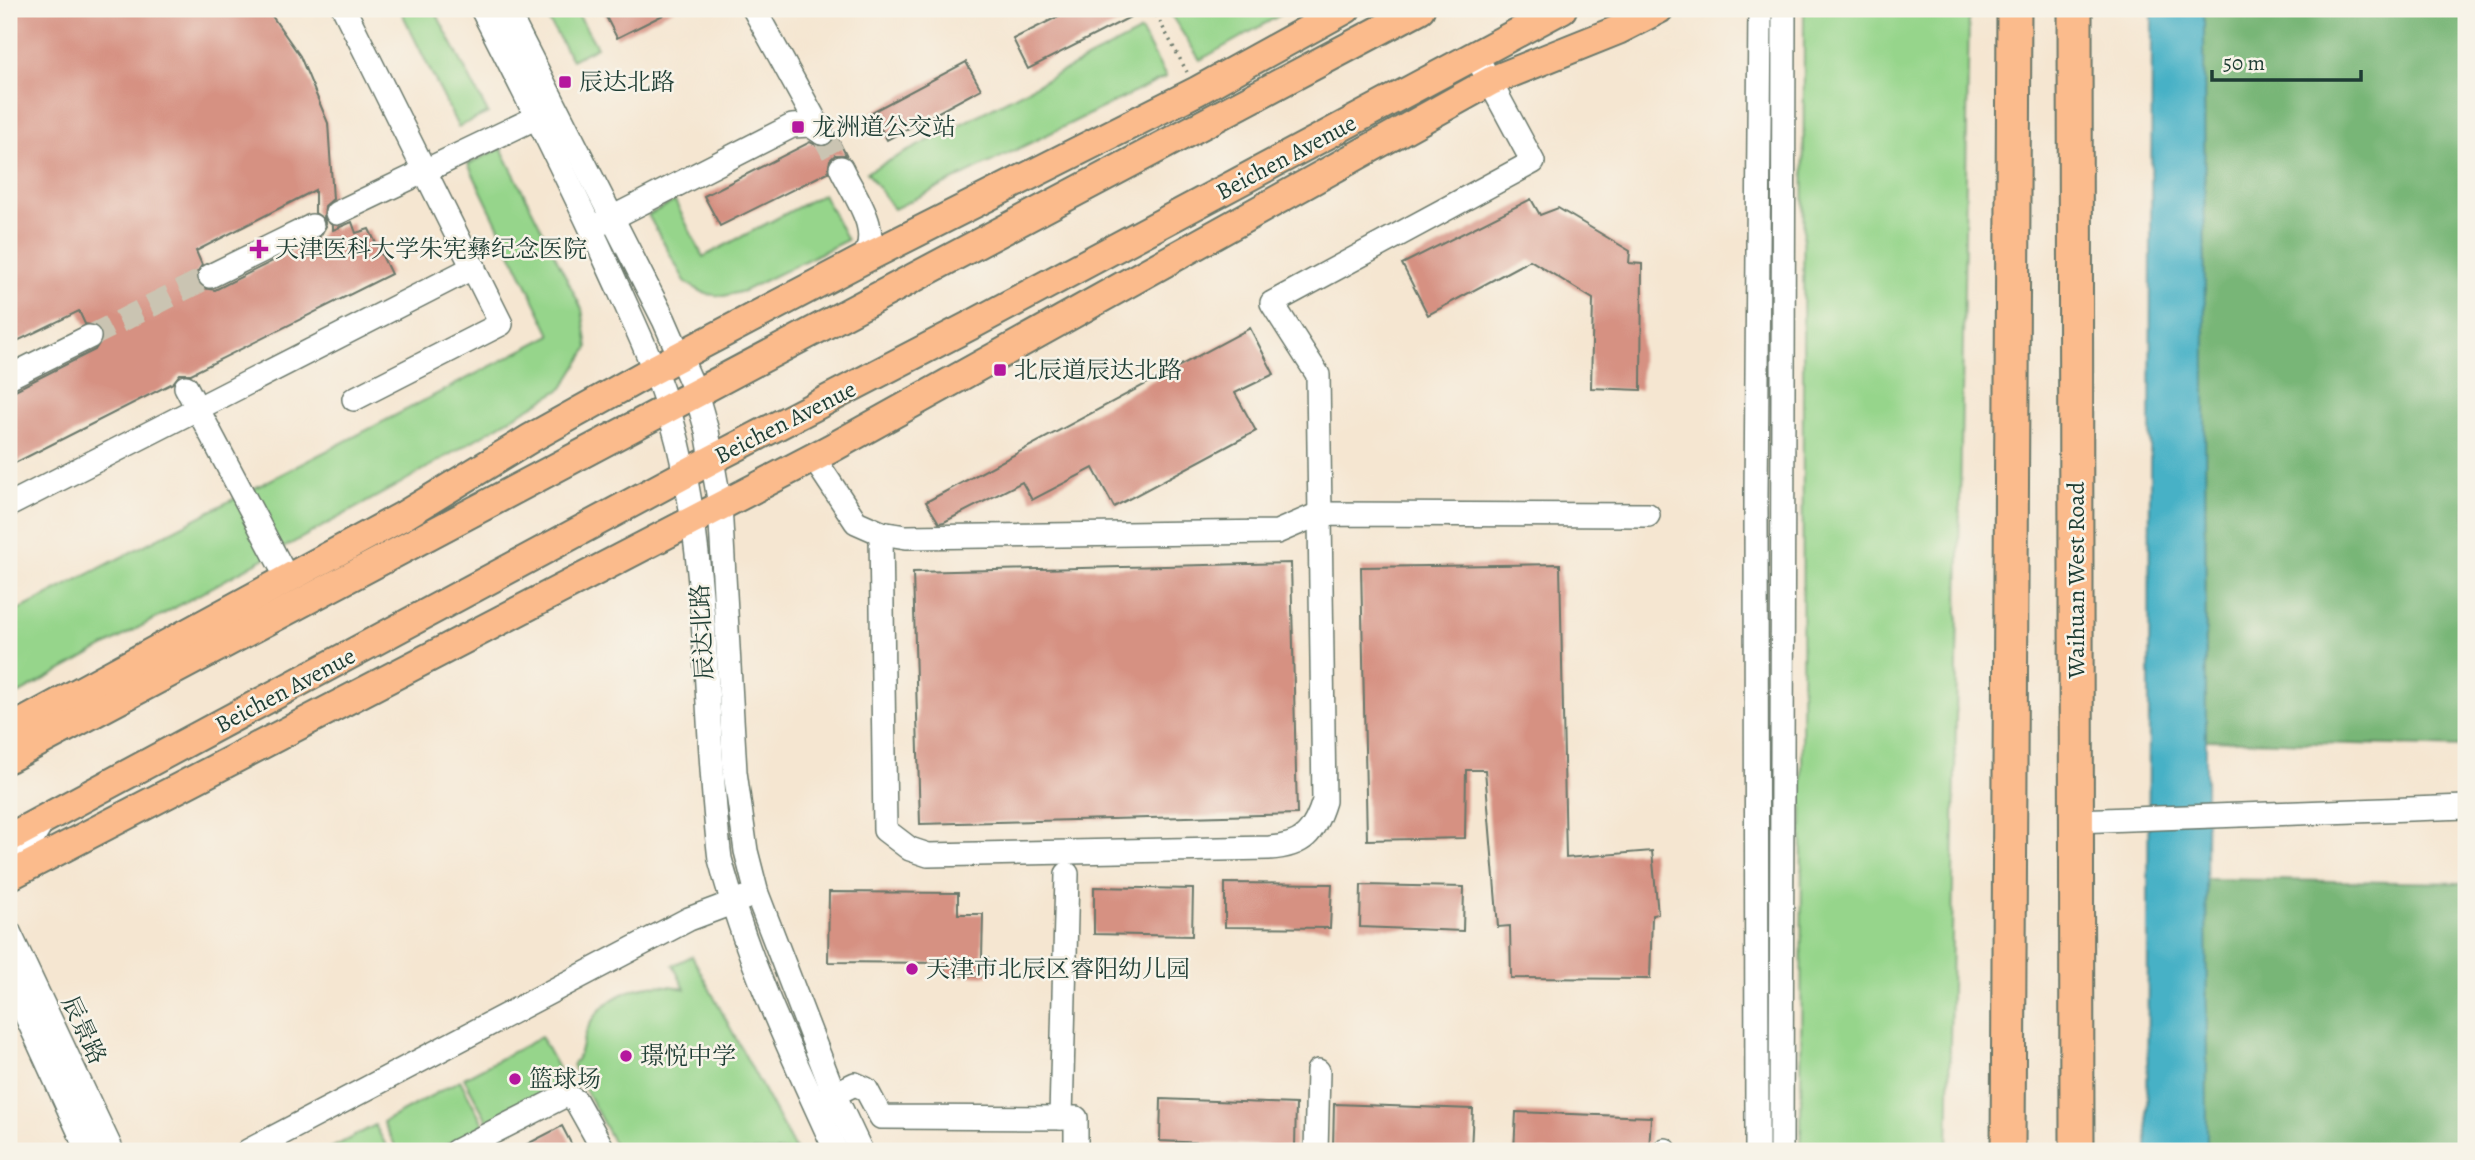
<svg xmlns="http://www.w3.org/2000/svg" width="2475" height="1160" font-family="Alegreya,'Noto Serif SC',serif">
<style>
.green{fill:#96d58b;stroke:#5a8960;stroke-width:2}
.forest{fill:#78b677;stroke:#4c7a56;stroke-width:2}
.water{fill:#47b1c6;stroke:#33777d;stroke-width:2}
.building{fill:#d69182;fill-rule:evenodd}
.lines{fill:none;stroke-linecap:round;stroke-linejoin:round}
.minor-tunnel{stroke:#cac4b2;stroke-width:23;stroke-dasharray:23 11;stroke-linecap:butt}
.minor-casing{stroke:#6a786b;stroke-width:26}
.major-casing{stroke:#6a786b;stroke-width:32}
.highway-casing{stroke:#6a786b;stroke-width:37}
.path{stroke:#6a786b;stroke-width:3.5;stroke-dasharray:2 5;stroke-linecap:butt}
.minor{stroke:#fff;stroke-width:23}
.major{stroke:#fbbb8c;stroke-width:28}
.highway{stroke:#fbbb8c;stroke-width:33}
.poi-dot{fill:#b5179e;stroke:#f7f3e8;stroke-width:2.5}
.labels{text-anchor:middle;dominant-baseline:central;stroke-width:5;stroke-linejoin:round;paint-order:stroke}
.poi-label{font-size:24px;fill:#1f3d34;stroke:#f7f3e8;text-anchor:start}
.street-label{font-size:24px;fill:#1f3d34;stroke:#f7f3e8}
</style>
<rect width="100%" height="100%" fill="#f7f3e8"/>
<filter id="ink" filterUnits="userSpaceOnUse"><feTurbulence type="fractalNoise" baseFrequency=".0143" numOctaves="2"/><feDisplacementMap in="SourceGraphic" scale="14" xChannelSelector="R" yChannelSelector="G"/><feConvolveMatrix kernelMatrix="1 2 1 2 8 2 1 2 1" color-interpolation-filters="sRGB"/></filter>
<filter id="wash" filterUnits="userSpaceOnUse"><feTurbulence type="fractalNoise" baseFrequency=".00686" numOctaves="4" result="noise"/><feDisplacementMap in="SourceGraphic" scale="28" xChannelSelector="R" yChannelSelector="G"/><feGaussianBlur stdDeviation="1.57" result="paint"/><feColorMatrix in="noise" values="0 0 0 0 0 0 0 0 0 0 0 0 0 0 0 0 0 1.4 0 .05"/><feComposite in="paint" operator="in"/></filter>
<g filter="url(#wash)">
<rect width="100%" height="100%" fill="#f5e6d1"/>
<g class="green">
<polygon points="400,9 434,9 488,113 458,127"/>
<polygon points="542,9 575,9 597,47 572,60"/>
<polygon points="1183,9 1291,9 1200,60 1171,15"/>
<polygon points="1804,9 1965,9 1969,15 1948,1151 1801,1151"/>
<polygon points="1141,31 1166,77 894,209 867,172"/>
<polygon points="501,148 582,309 588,348 563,388 396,486 9,699 9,615 551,335 468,164"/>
<polygon points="823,194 847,240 744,291 724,296 706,294 686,283 648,215 675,201 703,257"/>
<path d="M 692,956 L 796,1151 L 618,1151 L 572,1065 C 582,1055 581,1042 587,1030 C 604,992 647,979 685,989 L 673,965 Z"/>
<polygon points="541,1037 565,1081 488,1122 464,1078"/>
<polygon points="460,1080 484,1125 434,1151 398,1151 383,1122"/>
<polygon points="375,1125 389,1151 326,1151"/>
</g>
<g class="forest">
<polygon points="2204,9 2466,9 2466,747 2206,740"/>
<polygon points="2206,879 2466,883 2466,1151 2207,1151"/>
</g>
<polygon class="water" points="2152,9 2204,9 2207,1151 2147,1151"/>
<g id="blocks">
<g class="building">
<path d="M 9,9 L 267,9 L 300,56 L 328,123 L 333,199 L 325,206 L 324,218 L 333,226 L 333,230 L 352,222 L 356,233 L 369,229 L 391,274 L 191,374 L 180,374 L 173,383 L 9,466 L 9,393 L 95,350 L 103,337 L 97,326 L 85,324 L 79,311 L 9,345 ZM 315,190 L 315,213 L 324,219 L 326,226 L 319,238 L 215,290 L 203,288 L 198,283 L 196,274 L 202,265 L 196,251 Z"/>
<polygon points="602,9 675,9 617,38"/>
<polygon points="1073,9 1146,9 1028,69 1013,39"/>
<polygon points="966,62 981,89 887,140 872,112"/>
<polygon points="836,135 846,155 835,155 830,160 828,172 720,226 704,196 810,142 820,147 828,146"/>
<polygon points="1531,199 1540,215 1558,208 1630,251 1629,263 1642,264 1641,390 1591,388 1593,299 1530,260 1428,315 1402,264"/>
<polygon points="1250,328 1274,374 1235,393 1256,431 1114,507 1093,468 1032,500 1022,482 944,522 939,523 926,502"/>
<polygon points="1291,563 1297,814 920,824 913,572"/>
<polygon points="1560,564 1566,858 1652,851 1658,914 1652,915 1650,979 1511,978 1510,926 1498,927 1485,770 1466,770 1465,838 1367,840 1361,567"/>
<polygon points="1225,883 1332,884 1330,928 1225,927"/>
<polygon points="1361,885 1464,887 1463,931 1360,927"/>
<polygon points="1094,887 1193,889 1192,936 1094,934"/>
<polygon points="829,892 958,893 958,914 983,914 982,958 988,958 988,976 945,975 945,963 828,962"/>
<polygon points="1161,1099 1296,1104 1295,1147 1160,1141"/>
<polygon points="1334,1104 1473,1109 1471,1151 1333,1147"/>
<polygon points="1516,1112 1651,1117 1649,1151 1514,1151"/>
<polygon points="562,1126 575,1151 514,1151"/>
</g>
</g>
</g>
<g filter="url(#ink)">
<use href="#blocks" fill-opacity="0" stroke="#6a786b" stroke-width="2"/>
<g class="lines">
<g class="minor-tunnel">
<polyline points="822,133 841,168"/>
<polyline points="89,337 210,276"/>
</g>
<defs>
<g id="minor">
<polyline points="344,9 501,324 354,399"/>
<path d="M 482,9 C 526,95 570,182 610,270 C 636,327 663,382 678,443 C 711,579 703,720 720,859 C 747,961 792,1055 836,1151"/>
<polyline points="506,9 664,320 696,393 707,431 720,505 735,772 746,851 757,894 834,1094 861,1151"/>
<polyline points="754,9 822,133"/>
<path d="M 841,168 C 854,196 884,231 862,260"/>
<polyline points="337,213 550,111"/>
<polyline points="600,224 792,126 810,125 822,133"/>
<polyline points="210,276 312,226"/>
<polyline points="9,377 89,337"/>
<polyline points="186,387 288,580"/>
<polyline points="813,457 856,522 881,533 906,537 1277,532 1319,514 1648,515"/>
<polyline points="9,505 474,267"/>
<path d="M 881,533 L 885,830 L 910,849 L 928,855 L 1269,848 C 1304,846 1314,833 1324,801 L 1318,375 L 1272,303 L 1533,162 L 1476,56"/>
<polyline points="2075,821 2466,807"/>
<polyline points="9,877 44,820"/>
<polyline points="9,932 112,1151"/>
<polyline points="9,978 88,1151"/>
<polyline points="822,1100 855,1084 866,1089 881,1117 1076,1118 1076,1151"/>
<polyline points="1061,1118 1067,874"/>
<polyline points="248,1151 689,919 745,898"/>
<polyline points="456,1151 566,1095 576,1101 604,1151"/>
<polyline points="1316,1151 1318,1071"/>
<polyline points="1665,1151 1665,1150"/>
<polyline points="1757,1151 1756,495 1760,9"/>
<polyline points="1781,1151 1784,9"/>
</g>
<g id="major">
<polyline points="9,730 403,516 531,438 655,369 862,260 1197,91 1346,9"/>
<polyline points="9,758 1420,9"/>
<polyline points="9,838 713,459 975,323 1562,9"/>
<polyline points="9,876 830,449 1491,81 1618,30 1659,9"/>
</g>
<g id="highway">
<polyline points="2075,9 2077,1151"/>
<polyline points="2008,1151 2014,9"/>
</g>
</defs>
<use href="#minor" class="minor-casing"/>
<use href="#major" class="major-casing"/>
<use href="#highway" class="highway-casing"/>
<polyline class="path" points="1153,9 1187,72"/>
<use href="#minor" class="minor"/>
<use href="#major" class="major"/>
<use href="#highway" class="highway"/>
</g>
</g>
<g class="poi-dot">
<rect x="558" y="75" width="14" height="14" rx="3.5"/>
<rect x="791" y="120" width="14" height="14" rx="3.5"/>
<path d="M255.5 238.5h7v7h7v7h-7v7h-7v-7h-7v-7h7z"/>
<rect x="993" y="363" width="14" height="14" rx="3.5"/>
<circle cx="912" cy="969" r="7"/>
<circle cx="626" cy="1056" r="7"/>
<circle cx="515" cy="1079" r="7"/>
</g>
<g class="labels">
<g class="poi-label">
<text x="579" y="82">辰达北路</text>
<text x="812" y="127">龙洲道公交站</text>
<text x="275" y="249">天津医科大学朱宪彝纪念医院</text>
<text x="1014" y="370">北辰道辰达北路</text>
<text x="926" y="969">天津市北辰区睿阳幼儿园</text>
<text x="640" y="1056">璟悦中学</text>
<text x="529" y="1079">篮球场</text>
</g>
<g class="street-label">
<text transform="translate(1286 157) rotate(-28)">Beichen Avenue</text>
<text transform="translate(785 422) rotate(-27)">Beichen Avenue</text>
<text transform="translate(2076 580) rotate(-90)">Waihuan West Road</text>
<text transform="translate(702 632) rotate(-93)">辰达北路</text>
<text transform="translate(285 690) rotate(-28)">Beichen Avenue</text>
<text transform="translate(84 1030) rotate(65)">辰景路</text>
</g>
</g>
<rect width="2475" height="1160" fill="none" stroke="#f7f3e8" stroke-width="35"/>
<path d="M2212 70v10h149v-10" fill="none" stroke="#1f3d34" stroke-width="3.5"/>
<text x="2223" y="70" font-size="21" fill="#1f3d34" stroke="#f7f3e8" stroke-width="5" paint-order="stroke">50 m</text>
</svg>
